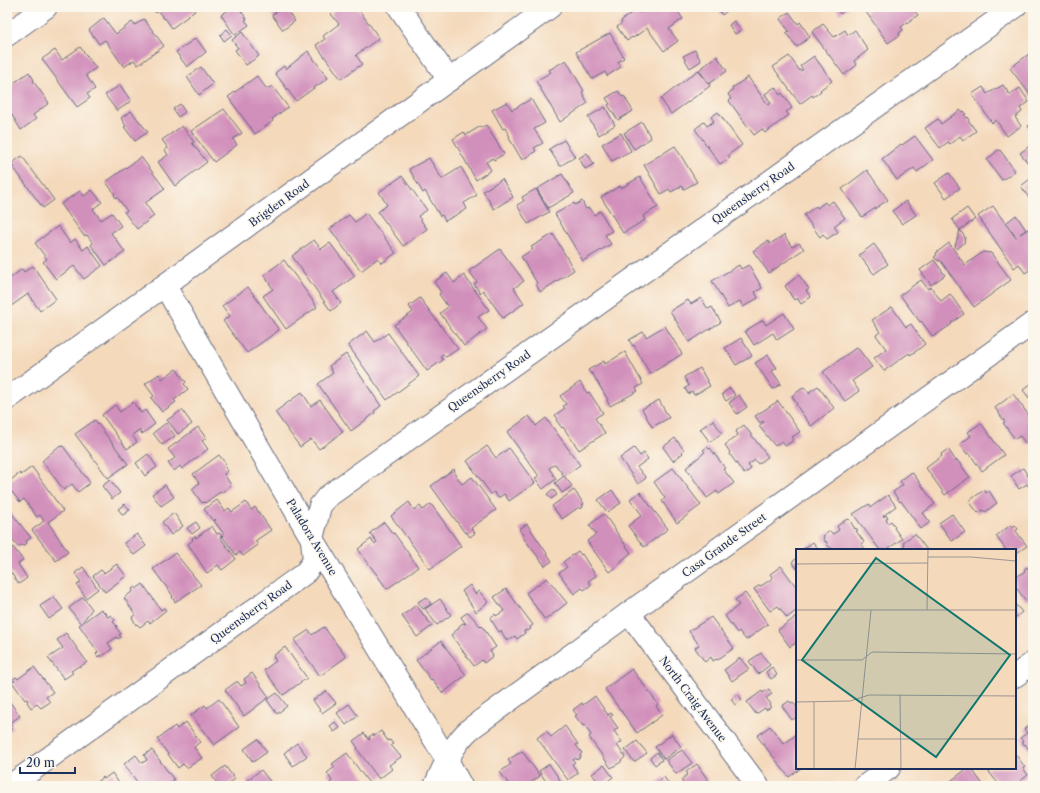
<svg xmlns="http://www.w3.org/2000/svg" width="1040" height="793" font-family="'Libre Caslon Text',serif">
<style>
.building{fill:#d18fbb}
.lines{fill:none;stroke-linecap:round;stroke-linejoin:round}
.minor-casing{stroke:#676a7f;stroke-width:24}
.minor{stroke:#fff;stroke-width:22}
.labels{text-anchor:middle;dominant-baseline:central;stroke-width:3;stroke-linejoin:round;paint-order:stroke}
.street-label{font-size:11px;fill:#1b2f5e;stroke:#fbf7ec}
.inset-road{fill:none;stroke:#9d9596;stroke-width:1}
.view{fill:#0f766e;fill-opacity:0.15;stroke:#0f766e;stroke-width:2}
.inset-edge{fill:none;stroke:#1b2f5e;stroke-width:2}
</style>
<rect width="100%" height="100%" fill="#fbf7ec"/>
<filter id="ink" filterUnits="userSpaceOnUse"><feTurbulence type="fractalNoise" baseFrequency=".025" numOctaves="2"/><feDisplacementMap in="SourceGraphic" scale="8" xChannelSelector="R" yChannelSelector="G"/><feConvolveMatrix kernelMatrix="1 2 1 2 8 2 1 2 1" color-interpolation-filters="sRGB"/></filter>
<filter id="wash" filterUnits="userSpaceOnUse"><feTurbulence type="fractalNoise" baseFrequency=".012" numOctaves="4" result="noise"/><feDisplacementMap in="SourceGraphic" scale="16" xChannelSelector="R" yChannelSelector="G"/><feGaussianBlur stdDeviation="0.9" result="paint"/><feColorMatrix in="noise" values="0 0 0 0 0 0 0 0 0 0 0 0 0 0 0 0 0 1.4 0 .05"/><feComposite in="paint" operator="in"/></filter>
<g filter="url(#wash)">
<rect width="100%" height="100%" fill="#f4d9bb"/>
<g id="blocks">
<g class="building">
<polygon points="151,7 195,7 193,8 195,11 172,28 165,18 164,19 158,11 156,13"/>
<polygon points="233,7 238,7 247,19 245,20 249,25 235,35 221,15"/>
<polygon points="283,7 295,21 283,30 272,15"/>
<polygon points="331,7 357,7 379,38 356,55 362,64 341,79 316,45 325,39 323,36 339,24 331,14 334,11"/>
<polygon points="647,7 675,7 683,19 669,29 678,41 664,51 647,28 633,38 632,37 627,41 617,27 622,23 621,21 636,9 639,13"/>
<polygon points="710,7 732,7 722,15 718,9 714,12"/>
<polygon points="835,7 849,7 840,14"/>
<polygon points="873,7 880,7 882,11 888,7 911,7 918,15 901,27 903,30 899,33 900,35 888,43 866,12"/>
<polygon points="789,12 798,24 800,22 810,37 797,47 786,33 789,31 780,19"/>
<polygon points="104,18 116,34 132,22 135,25 144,19 164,46 138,65 134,60 124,67 105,40 99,44 89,30"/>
<polygon points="734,21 741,30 735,34 729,25"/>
<polygon points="823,24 834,37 845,30 848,35 855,30 868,50 854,61 857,65 844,75 812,32"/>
<polygon points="227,29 232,35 224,41 220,35"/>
<polygon points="242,32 259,56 246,65 235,50 238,48 232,40"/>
<polygon points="610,33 624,58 618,62 621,67 607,76 605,72 592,79 576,52"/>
<polygon points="196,38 206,52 187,67 176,52"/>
<polygon points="80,47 96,68 86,75 95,89 87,94 90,98 77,107 42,59 55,50 62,60"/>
<polygon points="695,50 701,61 690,68 683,56"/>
<polygon points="308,51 328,78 296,101 275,73 284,66 286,69"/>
<polygon points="1033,51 1033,94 1031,96 1010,68"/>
<polygon points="717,56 727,71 709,84 699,70"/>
<polygon points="789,56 800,71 803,70 800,66 814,56 832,81 820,90 821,91 813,97 812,95 800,104 773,67"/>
<polygon points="566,60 584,91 582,92 588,103 560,122 536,81 551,72 549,70"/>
<polygon points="201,67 213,84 199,95 187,77"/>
<polygon points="698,70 710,86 671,114 661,99"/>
<polygon points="29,72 34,80 33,81 49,103 33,115 36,119 21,130 7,107 7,94 14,89 11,85"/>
<polygon points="257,76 266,88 269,88 272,86 288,107 272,119 273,121 255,134 228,97"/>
<polygon points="748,77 768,105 771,103 765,94 775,87 780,95 782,93 792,108 786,112 789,115 765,133 762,129 754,135 729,101 731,99 728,94 733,90 732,88"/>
<polygon points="120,85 131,101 117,111 105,95"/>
<polygon points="1003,85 1010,95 1020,88 1029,102 1020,108 1022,112 1015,117 1021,126 1007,136 996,120 992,123 972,94 983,87 987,94"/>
<polygon points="618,91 622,97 624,96 633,111 618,120 608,105 610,104 606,98"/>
<polygon points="531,99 545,123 534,129 543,143 534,148 536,151 522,160 509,138 510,137 505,128 503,129 492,110 507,102 512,110"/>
<polygon points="180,104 185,112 178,117 173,109"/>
<polygon points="605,107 615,125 599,135 588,117"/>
<polygon points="224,109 242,133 233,139 237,145 214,162 191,131"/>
<polygon points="960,110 962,112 964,111 966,114 964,115 967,118 968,117 969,119 968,120 976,131 963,140 960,136 950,144 948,142 940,148 925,128 938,119 941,124"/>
<polygon points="131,111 148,132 135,141 124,127 126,126 121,118"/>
<polygon points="718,112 742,145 728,155 730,158 720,164 695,129 704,122 707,126 714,121 711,117"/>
<polygon points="642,122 651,138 634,149 624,133"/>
<polygon points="1033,122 1033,134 1028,126"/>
<polygon points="486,125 504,154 494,160 493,158 486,162 491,170 476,180 453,139 464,132 466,135 481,126 481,128"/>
<polygon points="182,126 194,142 192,143 207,162 175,186 158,162 168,155 165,150 168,148 162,140"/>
<polygon points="621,133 631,151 612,161 602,144"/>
<polygon points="915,136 933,160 917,172 914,168 897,180 882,159 901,144 902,145"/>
<polygon points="564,140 575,157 560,166 549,149"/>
<polygon points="1031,145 1033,148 1033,158 1027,162 1020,153"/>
<polygon points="675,146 697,182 684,189 682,186 671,192 669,189 661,194 644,165"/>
<polygon points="998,150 1000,150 1015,171 1002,180 987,160"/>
<polygon points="587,153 594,164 585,169 579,158"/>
<polygon points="22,156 54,200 43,208 11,164"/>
<polygon points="141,157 165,189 145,203 154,216 137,229 124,212 127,211 117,197 116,198 114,195 115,194 106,182"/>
<polygon points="429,158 442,179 461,167 477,195 464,203 467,209 445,221 442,215 440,216 425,191 423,193 409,169"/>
<polygon points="867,170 888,200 862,217 842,189"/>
<polygon points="949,173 960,188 946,198 935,183"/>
<polygon points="562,174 574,193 548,208 537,189"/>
<polygon points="402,176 427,210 418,216 427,229 403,246 378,212 387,205 379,192"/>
<polygon points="640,177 658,207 643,216 645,220 623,233 601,197 620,186 621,188"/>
<polygon points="1033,177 1033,199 1031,201 1021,186"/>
<polygon points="502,179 513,197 494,209 483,191"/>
<polygon points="536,189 549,212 528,224 517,205 524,201 522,197"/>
<polygon points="92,190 102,202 93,209 101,220 112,213 121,226 111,233 125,252 106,265 91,245 93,243 87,235 84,236 61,204 80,191 84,196"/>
<polygon points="582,201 586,209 589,208 594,215 600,211 612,231 605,235 611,244 583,261 555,214 574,203 575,205"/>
<polygon points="833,201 845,218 834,226 838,232 827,239 823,234 820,237 804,215 816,206 817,208 825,202 827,205"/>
<polygon points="906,201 916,215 902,224 892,211"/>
<polygon points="993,206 1016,238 1016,237 1006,223 1016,215 1026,230 1020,234 1033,226 1033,268 1025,273 1019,264 1014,268 978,216"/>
<polygon points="967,208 975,219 960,230 965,237 964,243 957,249 955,246 960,230 952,219"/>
<polygon points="366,213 396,253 382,263 378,258 361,271 330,229 349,215 355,222"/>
<polygon points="58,226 70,243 75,239 83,250 88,246 102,266 84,279 74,266 56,279 43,262 47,259 35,243"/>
<polygon points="553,234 574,270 540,292 536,284 537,283 521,257 533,249 531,247"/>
<polygon points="784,235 792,247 799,243 804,249 769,273 753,251 768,241 770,244"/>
<polygon points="314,240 321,249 330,243 355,276 333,292 341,303 331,311 292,256"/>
<polygon points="949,243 965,265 983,252 991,253 1011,280 974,307 940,260 938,261 934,257 937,255 936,253"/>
<polygon points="874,244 888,264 874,274 859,255"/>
<polygon points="500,249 524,281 514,288 524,303 503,318 483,290 480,293 474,284 477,282 469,271"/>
<polygon points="284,260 317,307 286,329 263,296 273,289 264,275"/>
<polygon points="934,260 945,275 931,285 920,270"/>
<polygon points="739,265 741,269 749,265 762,288 755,292 758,298 743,307 740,301 728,308 712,281"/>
<polygon points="33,266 56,299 40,311 28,294 7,309 7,276 9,279 22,269 24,272"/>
<polygon points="447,273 454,283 464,275 489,310 478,317 487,329 464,346 440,313 448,307 439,294 441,292 434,282"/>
<polygon points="799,275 809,289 806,291 811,297 801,304 797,298 794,300 785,286"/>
<polygon points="921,280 928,289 931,287 941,301 950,294 964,314 951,323 952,324 933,337 921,321 920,322 900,295"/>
<polygon points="248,287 279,330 247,353 223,321 230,316 222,306"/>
<polygon points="420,298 458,349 446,357 443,354 440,356 443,360 427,371 394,325 413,312 409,306"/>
<polygon points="701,298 708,309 712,307 721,322 689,342 670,311 688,300 691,304"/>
<polygon points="892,307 906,327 911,324 925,344 915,352 910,355 909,353 884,371 874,358 886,349 876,335 880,332 872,320"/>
<polygon points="784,313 794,329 777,340 773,333 754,345 745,331 763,320 766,325"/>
<polygon points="665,326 682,354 650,374 634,345 633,346 629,340 643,332 646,337"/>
<polygon points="367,331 375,342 388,333 419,376 387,400 348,345"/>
<polygon points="741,338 752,356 736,365 725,348"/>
<polygon points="857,347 872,367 852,381 859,391 845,401 823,372"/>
<polygon points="625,352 643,384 636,388 638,391 610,406 607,401 608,400 592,373 591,374 588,370 604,361 605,364"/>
<polygon points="346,354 381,406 374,411 375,413 351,431 318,384 333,373 329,366"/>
<polygon points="768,355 777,368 772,371 781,384 773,389 755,363"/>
<polygon points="700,368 710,386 694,395 692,391 688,394 685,388 689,386 684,377"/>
<polygon points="176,369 186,382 184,384 188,389 174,400 176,402 162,412 151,398 154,396 145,384 159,374 162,379"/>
<polygon points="580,382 587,393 589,392 603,413 595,418 605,433 579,450 563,427 562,428 556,420 558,419 555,415 565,408 563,406 566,404 560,396"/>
<polygon points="1033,382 1033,403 1023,390"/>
<polygon points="818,386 834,408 811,426 796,405 797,404 792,396 804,387 810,394 809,392"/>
<polygon points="730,388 735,395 726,401 722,394"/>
<polygon points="302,392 311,406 320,400 343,432 319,449 311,439 300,447 275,412"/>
<polygon points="1013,394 1033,421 1033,440 1027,445 1020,436 1015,439 1003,423 1005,422 995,408"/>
<polygon points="739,395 747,407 737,414 729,403"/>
<polygon points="659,400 669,418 652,427 642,409"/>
<polygon points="778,401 800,432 792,437 794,440 785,446 782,441 775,446 759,426 764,422 763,421 760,423 755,416"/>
<polygon points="133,402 141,413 145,410 155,424 142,434 139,430 132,435 137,442 127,449 102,415 115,405 120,412"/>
<polygon points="182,410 192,424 178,434 167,420"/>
<polygon points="529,416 536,426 546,418 580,465 564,476 555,464 549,468 556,479 543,489 535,478 539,476 507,432"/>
<polygon points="95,420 128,464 108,478 75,434"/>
<polygon points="713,420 722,433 710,442 700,429"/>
<polygon points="166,423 175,436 162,445 153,433"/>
<polygon points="981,423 1004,455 982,471 969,453 967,454 960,444 971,436 968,432"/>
<polygon points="744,425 768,457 758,464 755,460 748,465 751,469 744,474 729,453 730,452 725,445 738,435 736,431"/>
<polygon points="198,427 206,438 202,441 208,449 182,469 180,466 174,471 168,463 175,458 168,449"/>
<polygon points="675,438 684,450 682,452 683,453 673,461 663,447"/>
<polygon points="59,446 60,447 63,446 90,483 78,492 72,484 64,490 42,461"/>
<polygon points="487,446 496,458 509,448 535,483 509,501 504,494 498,498 494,492 491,494 467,461"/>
<polygon points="707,447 709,449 710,448 725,468 723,469 734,483 719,494 717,491 707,498 686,468 705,452 703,450"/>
<polygon points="634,448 640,456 644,453 648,459 637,467 646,478 638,484 620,458"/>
<polygon points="948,449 956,461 957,460 970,477 945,495 926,468 942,456 941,454"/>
<polygon points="148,454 157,467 145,476 136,463"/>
<polygon points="219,455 226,464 224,466 228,471 224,474 231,485 221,493 220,492 205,503 204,502 202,503 192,489 199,483 193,474"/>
<polygon points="32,467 63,511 48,522 68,552 56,561 32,530 44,521 40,515 37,517 24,499 20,502 12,492 7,495 7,483 20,473 21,475"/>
<polygon points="673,468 701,505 677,523 662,501 665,498 654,482"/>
<polygon points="1023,468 1033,484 1029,487 1027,484 1019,489 1011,476"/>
<polygon points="454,469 455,472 454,473 462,484 472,477 496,510 471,528 475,533 470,537 466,532 465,533 431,486"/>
<polygon points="912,472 935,504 923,513 930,522 921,529 901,501 900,502 893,492 903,485 900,481"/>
<polygon points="564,476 572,486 562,493 555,483"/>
<polygon points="110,480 120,493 112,499 102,486"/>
<polygon points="165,485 174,497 161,506 152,494"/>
<polygon points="553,489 557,495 551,499 547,494"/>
<polygon points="574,490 584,504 582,505 583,507 581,509 579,507 562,519 552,506"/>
<polygon points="612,490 621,503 607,512 598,500"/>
<polygon points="984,490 986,493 989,491 997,503 985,512 983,510 978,513 969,501"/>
<polygon points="640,492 668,529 644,547 628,526 642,515 630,499"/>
<polygon points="888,495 896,506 883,516 884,517 886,515 888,518 886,519 888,523 891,521 895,527 894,528 902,539 886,550 880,550 853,514 869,504 871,507"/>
<polygon points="217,500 225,511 229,508 232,512 246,502 251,510 255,507 271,530 255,541 258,545 243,556 240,552 236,555 222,536 224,534 214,521 216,520 215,519 213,521 204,509"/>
<polygon points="409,502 414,510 420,506 423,510 431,504 461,546 430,569 391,516"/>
<polygon points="125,504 130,510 123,515 118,509"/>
<polygon points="7,507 31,538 26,541 27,543 23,546 21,545 18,547 9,536 7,538"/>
<polygon points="174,513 183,526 171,535 162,522"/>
<polygon points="604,514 631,553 621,561 622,562 609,572 587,541 596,534 589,525"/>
<polygon points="952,514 965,532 952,541 939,523"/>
<polygon points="847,519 848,520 849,519 855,529 856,528 858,530 856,531 864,542 861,544 866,550 834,550 828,546 826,541 825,542 823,539 824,538 823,536 830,531 833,534 839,530 837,526"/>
<polygon points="196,522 200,528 192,534 187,528"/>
<polygon points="384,522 393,534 394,533 418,567 387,589 358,549 371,539 374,544 377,542 370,533"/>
<polygon points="527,524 552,561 545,566 522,536 524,535 519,529"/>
<polygon points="1011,525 1012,527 1015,525 1018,529 1016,531 1027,546 1015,554 1015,550 1006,550 996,536"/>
<polygon points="212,526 217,534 219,533 222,536 220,537 236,559 222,570 218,565 207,573 188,544 193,540 192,538 195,536 196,538"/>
<polygon points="137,534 146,546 134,555 124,543"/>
<polygon points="915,534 927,550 908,550 907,548 905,550 903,546 905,545 903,542"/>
<polygon points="813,542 819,550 802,550"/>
<polygon points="13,547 23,560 18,564 27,578 19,584 7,567 7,552"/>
<polygon points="578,551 581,555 582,554 596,576 588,581 591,585 584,590 582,588 574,594 559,573 567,567 563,562"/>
<polygon points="175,553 201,585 175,602 172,597 173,596 153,569"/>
<polygon points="797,558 797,569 792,562"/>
<polygon points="117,564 126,576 105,592 93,576 101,570 104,573"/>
<polygon points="1033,565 1033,600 1031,598 1026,601 1015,586 1015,578 1025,571 1024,569 1027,567 1028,569"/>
<polygon points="781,566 797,588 797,610 787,618 778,606 770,611 754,589 760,585 761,586 773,578 770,574"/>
<polygon points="83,567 98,589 86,598 77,585 81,582 75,573"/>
<polygon points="547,578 567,603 545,620 526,593"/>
<polygon points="143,584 161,610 164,608 166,610 150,623 148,621 140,627 137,624 136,625 132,617 136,614 135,614 124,598 133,591 132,589 135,587 136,589"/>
<polygon points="470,585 475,594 479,591 488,602 476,612 462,591"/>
<polygon points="506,589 533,625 530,627 531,629 527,631 526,630 524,631 525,633 517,639 515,636 507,641 501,631 499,632 490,618 495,614 496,616 504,611 494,597"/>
<polygon points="745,593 768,624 746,640 739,631 737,633 725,616 739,605 735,600"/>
<polygon points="54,597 63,609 49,619 40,606"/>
<polygon points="83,597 92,609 81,624 101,609 107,615 106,615 108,617 111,615 115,620 113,622 117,626 116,627 121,634 119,635 121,637 118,639 117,637 108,643 112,649 101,657 100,655 98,657 96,654 98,652 79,625 81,624 69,608"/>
<polygon points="426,597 431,604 423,609 418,602"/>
<polygon points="440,599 451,615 437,625 425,609"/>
<polygon points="1015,604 1022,612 1015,618"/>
<polygon points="416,605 432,626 417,637 402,616"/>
<polygon points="468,612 481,627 482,626 496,647 490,651 493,656 484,663 482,660 474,666 451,635 459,628 459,626 463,623 466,624 461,617"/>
<polygon points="797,616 797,642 790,647 778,630"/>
<polygon points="711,617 734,648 717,660 716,659 713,661 711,657 705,662 695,648 699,645 689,631"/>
<polygon points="324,627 346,657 320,676 294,640 309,630 312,635"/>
<polygon points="66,633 87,662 80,667 79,666 71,671 73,673 64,679 48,658 63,648 57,640"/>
<polygon points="441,641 466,675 443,693 432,679 431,680 416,660"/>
<polygon points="285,647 307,678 283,695 264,670 276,661 273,656"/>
<polygon points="761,653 770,665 758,674 749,661"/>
<polygon points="740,658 749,669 732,681 724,670"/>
<polygon points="34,667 53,692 46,697 50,702 41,708 37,704 31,708 27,702 28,701 27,699 25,700 12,682 15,681 13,679 16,677 18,679"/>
<polygon points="772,667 777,675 771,679 766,672"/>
<polygon points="632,669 658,704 656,706 662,715 637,733 605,689"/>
<polygon points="7,672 12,679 7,683"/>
<polygon points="252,673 269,697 244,716 225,690 236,682 238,682 241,686 246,683 244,679"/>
<polygon points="769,689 772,694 766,698 771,704 769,705 771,707 766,710 765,708 756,714 747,702 762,691 763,693"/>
<polygon points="326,691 336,703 322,713 313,700"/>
<polygon points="277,693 287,706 277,714 267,700"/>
<polygon points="738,694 742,700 735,705 731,699"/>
<polygon points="595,696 608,715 611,713 613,715 610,717 618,728 614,731 622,742 617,745 625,757 621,761 621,762 611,768 589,737 591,735 585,725 583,726 575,716 577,715 573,710 582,703 583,705"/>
<polygon points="7,698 20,716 10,723 13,728 7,732"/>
<polygon points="219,699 239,727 214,745 191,715 205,705 207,708"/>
<polygon points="789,701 791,703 793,702 797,707 797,717 792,720 782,706"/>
<polygon points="349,704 358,716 346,725 337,713"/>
<polygon points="186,722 200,742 194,747 202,758 187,768 183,764 178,768 157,739 175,726 177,729"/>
<polygon points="335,722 340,728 334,732 330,726"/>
<polygon points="1032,723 1033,725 1033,755 1025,744 1024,745 1022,742 1023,741 1020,738 1027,733 1024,729"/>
<polygon points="565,726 578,744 576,745 582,753 580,755 581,757 577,760 576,758 573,760 575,762 572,764 578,773 568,780 537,738 546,731 551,737"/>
<polygon points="770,726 784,744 797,734 797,768 801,768 789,777 757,736"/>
<polygon points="381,731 388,741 390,740 393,744 391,745 401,757 389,765 392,769 379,779 357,749 358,748 353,741 364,733 369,740 370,739 369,737 373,734 374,736"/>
<polygon points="672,734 681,747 664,759 655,747"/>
<polygon points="258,739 267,752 253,762 244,749"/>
<polygon points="637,741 647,753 634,762 625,750"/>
<polygon points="297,743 307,756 293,766 284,753"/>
<polygon points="152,750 174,780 166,786 140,786 124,764 136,755 142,763 147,760 144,755"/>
<polygon points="682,750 692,763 676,774 666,760"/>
<polygon points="522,751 540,776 526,786 510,786 500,772 511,764 508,760"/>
<polygon points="657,752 662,760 655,765 650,758"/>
<polygon points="347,753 371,786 332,786 330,783 332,781 327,773 335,767 332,764"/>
<polygon points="1015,754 1025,767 1023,768 1028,775 1014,786 1000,786 986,768 1015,768"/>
<polygon points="549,764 560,780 552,786 549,786 539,771"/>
<polygon points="697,764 710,783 713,786 685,786 681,780 688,774 686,772"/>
<polygon points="604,765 613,777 601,786 592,774"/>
<polygon points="225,766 235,779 225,786 219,786 212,776"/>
<polygon points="968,768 971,768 984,786 950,786 948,783"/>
<polygon points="261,770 272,784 270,786 250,786 246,781"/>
<polygon points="112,773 121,786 91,786 103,777 104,779"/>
<polygon points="664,777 670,786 652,786"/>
<polygon points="561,781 565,786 554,786"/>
</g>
</g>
</g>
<g filter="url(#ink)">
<use href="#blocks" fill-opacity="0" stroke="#676a7f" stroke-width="1"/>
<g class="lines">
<defs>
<g id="minor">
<polyline points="399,7 449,80"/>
<polyline points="7,35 46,7"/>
<polyline points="165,286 312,539 447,760 461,786"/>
<polyline points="7,399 550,7"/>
<polyline points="629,613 758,786"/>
<polyline points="1015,676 1033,663"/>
<polyline points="10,786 305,573 314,561 312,539 320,506 327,497 1015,7"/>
<path d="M 435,786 C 444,766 453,744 470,729 L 629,613 L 1033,323"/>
<polyline points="865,786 889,768"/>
</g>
</defs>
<use href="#minor" class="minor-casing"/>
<use href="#minor" class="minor"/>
</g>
</g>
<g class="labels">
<g class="street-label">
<text transform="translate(753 193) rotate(-35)">Queensberry Road</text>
<text transform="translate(279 203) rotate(-36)">Brigden Road</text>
<text transform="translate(489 381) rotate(-35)">Queensberry Road</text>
<text transform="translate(312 537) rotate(59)">Paladora Avenue</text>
<text transform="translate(724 545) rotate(-36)">Casa Grande Street</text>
<text transform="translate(251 612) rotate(-36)">Queensberry Road</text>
<text transform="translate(693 699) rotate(53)">North Craig Avenue</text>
</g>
</g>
<g transform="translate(796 549)">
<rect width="220" height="220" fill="#f4d9bb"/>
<path class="inset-road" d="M 132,8 L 175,8 L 220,12M 0,15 L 132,14M 0,61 L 220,61M 131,61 L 132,0M 0,111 L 66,111 L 76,103 L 220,105M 104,146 L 105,220M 0,153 L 54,152 L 73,146 L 220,147M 62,190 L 220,190M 18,220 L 18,153M 59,220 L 75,61"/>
<path class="view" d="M 80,9 L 214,106 L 140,208 L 6,111 Z"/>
<rect width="220" height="220" class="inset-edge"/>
</g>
<rect width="1040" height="793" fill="none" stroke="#fbf7ec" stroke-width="24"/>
<path d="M20 767v6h55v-6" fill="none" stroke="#1b2f5e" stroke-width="2"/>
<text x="26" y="767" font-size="12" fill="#1b2f5e" stroke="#fbf7ec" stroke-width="3" paint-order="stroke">20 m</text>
</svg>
